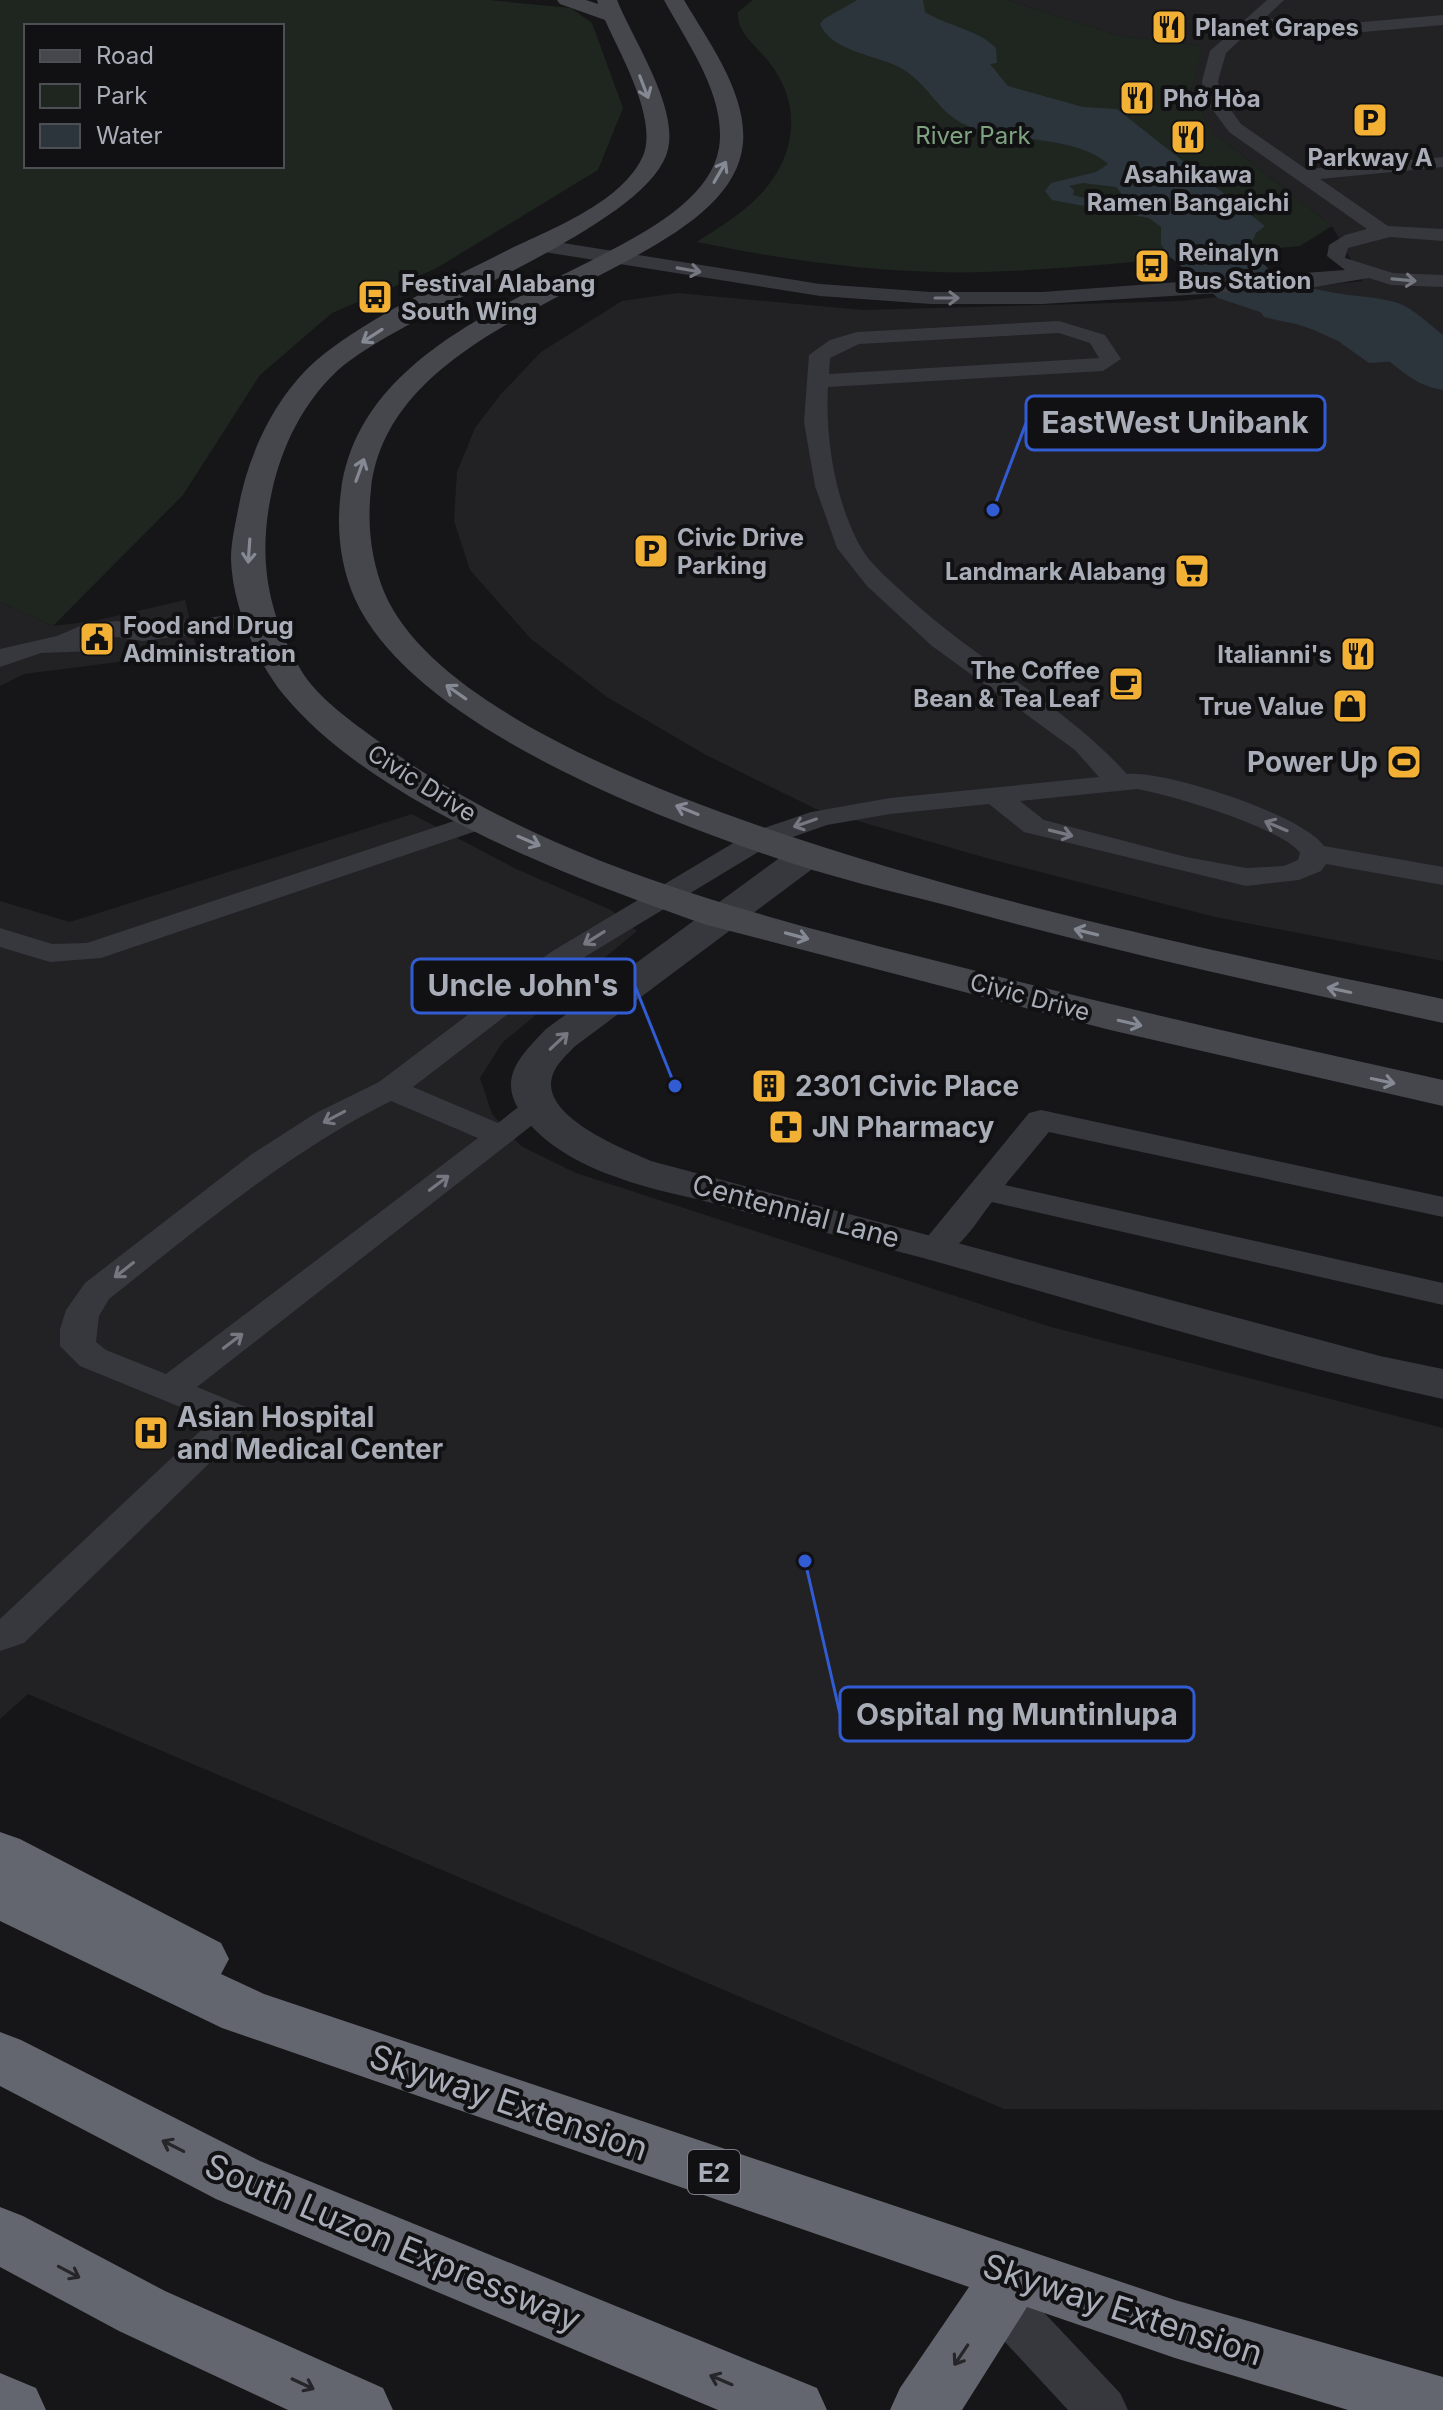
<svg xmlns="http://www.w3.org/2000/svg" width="1443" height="2410" font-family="Inter,sans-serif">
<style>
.built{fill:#222225}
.green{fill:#1e261f;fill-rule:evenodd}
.water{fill:#2c353c;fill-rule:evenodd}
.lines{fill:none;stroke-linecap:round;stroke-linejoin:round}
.river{fill:#2c353c;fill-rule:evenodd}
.lane{fill:#37383d;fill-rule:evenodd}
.street{fill:#37383d;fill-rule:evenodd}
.secondary{fill:#45474d;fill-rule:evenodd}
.highway{fill:#63666e;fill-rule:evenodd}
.oneway{stroke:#858993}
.oneway2{stroke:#757881}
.oneway3{stroke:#26262a}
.labels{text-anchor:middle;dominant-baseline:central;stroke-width:8;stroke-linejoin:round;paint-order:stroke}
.far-poi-label{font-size:24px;font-weight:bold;fill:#a8adb8;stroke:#111113;text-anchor:start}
.far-park-label{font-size:24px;fill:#7fa381;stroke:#111113}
.far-street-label{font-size:24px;fill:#a8adb8;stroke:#111113}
.shield{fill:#111113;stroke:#7b7e86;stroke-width:2}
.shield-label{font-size:26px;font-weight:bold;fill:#a8adb8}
.poi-label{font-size:28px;font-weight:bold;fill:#a8adb8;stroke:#111113;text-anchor:start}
.street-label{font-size:28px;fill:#a8adb8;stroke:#111113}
.near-street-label{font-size:34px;fill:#a8adb8;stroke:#111113}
.leader{fill:none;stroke:#325cd3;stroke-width:3}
.callout-dot{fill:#325cd3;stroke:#111113;stroke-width:3}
.callout{fill:#111113;stroke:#325cd3;stroke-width:3}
.callout-label{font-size:30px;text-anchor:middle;font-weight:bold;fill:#a8adb8}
</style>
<rect width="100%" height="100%" fill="#161618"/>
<g class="built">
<polygon points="1007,0 1443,0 1443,961 1215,917 990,859 816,809 706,755 607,697 531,639 470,570 454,521 457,472 475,428 501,394 541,352 622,301 677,293 863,310 1182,301 1363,281 1332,226 1211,131 1191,91 1202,46 1117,35"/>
<polygon points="185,600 197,652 24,674 0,686 0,602 53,626 94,621"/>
<polygon points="412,814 516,869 611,910 637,931 502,1043 480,1078 492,1114 521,1146 576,1173 1051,1327 1443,1428 1443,2110 1004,2109 28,1694 0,1719 0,901 70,922"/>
</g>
<g class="green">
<path d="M 0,0 L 488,0 L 571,8 L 592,23 L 623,108 L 598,170 L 435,269 L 332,313 L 260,375 L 183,495 L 53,626 L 0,602 ZM 282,26 L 282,166 L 26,166 L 26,26 Z"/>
<path d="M 753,0 L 1007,0 L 1117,35 L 1203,46 L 1191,91 L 1211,131 L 1332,226 L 1300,246 C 1204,255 1107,266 1010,271 C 906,277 798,263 697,242 C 713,231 732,220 747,207 C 794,168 807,110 769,62 C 756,45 737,34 738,12 Z"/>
</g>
<path class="water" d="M 857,0 L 923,0 L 925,12 C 947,26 977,29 996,48 L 997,63 L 990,64 L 1008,86 L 1083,107 L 1117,109 L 1265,226 L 1256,233 L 1252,242 C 1271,302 1351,289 1398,303 C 1413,308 1430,325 1443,335 L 1443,358 L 1369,363 L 1338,341 L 1314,330 L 1218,298 L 1168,255 L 1161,244 L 1161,227 L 1149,218 L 1052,200 L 1045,191 L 1051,183 L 1096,172 L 1108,164 C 1080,137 1011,141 973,128 C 936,115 932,85 899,67 C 875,55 831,51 820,24 L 824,19 ZM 1083,183 L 1116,187 L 1123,196 L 1107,202 L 1088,202 L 1088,199 L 1073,195 L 1074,190 L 1069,186 Z"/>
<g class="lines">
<path class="river" d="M 1287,283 C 1349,297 1390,299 1443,338 L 1443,390 C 1408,385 1392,358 1362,343 C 1333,328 1295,325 1264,317 L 1254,303 L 1264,289 Z"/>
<g class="lane">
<polygon points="1267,0 1284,0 1265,18 1317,26 1443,15 1443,25 1317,36 1255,26 1226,53 1218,81 1222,98 1241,124 1306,169 1443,157 1443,167 1320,179 1388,226 1443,229 1443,241 1390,237 1348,248 1345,258 1393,273 1443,275 1443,287 1391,285 1369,278 1315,287 1042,304 931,304 820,296 538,251 528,245 538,239 820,284 931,292 1042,292 1345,270 1327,256 1329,245 1345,235 1367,229 1229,132 1204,98 1202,81 1210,51"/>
<path d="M 1059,321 L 1105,335 L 1121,359 L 1103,371 L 828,387 C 825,438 835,500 860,546 C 871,566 893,583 910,599 C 979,662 1064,705 1127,774 C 1165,770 1303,815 1324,846 L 1443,867 L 1443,885 L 1326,864 L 1321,871 L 1299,880 L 1246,886 L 1024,832 L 989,804 L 890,814 L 827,825 L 770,845 L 573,964 L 413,1087 L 498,1123 C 515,1110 527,1096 550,1101 L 554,1108 L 197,1387 L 251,1409 L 257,1417 L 24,1643 L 0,1651 L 0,1619 L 212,1420 L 80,1366 L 60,1346 L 60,1329 L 66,1310 L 85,1283 L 252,1154 L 316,1113 L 379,1082 L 551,952 L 750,833 L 811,812 L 890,798 L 1099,777 L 1075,750 L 932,646 L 867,586 L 837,548 L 815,486 L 804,422 L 809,355 L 830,340 L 857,332 ZM 1059,333 L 1090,343 L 1099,358 L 829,374 L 830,358 L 859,344 ZM 1137,789 C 1168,794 1283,828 1300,853 L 1298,860 L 1284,866 L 1246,868 L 1186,857 L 1044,820 L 1020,801 ZM 391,1101 L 478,1138 L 166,1374 L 106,1350 L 96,1342 L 99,1316 L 109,1299 C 200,1227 287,1153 391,1101 Z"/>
<polygon points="259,612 272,620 268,625 143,641 117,637 91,639 98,646 94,651 41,653 0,667 0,649 57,636 85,624 117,621 143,625"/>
<polygon points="481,812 491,814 495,820 491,826 101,958 50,962 0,947 0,928 52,944 87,943"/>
<path d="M 1041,1110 L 1443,1197 L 1443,1217 L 1049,1132 L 1005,1185 L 1443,1283 L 1443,1305 L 992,1202 C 974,1224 955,1263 924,1255 L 919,1248 L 924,1241 L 1029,1113 Z"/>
<polygon points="998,2277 1016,2283 1120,2393 1128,2410 1068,2410 980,2315 973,2299 980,2283"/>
</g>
<path class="street" d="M 806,845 L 819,848 L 825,856 L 819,864 L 574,1047 C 566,1056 555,1065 552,1077 C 541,1117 623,1149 651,1161 L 1380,1356 L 1443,1369 L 1443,1399 C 1268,1361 1096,1306 923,1258 C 853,1239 783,1222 712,1203 C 681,1195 649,1189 619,1178 C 586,1167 549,1148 527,1121 C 495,1082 516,1060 546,1029 L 793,848 Z"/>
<g class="secondary">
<path d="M 557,0 L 586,0 L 598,4 L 597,0 L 617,0 C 633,40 678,106 668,149 C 651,227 404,310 337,371 C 303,403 282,446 272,491 C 258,554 266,609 298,665 C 314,695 347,718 374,738 C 536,859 733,909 925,958 C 1097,1002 1270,1042 1443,1080 L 1443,1106 L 1110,1030 L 707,925 C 574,879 374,805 283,694 C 255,659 232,603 231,559 C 231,542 235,526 238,510 C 248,453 277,391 324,354 C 374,315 448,280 506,251 C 548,230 620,204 642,158 C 660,122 620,54 605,20 L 560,4 Z"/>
<path d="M 664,0 L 684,0 C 708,41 747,93 743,143 C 731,278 392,299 371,489 C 367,525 371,561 385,594 C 481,812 1217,951 1443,999 L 1443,1023 C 1286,989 1130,955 975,913 C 914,896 851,883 791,863 C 664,821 413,727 355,599 C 340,565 336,528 341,491 C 367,290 698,271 719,148 C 727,96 687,43 664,0 Z"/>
</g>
<g class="highway">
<polygon points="0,1832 20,1839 221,1943 229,1959 221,1974 264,1994 1175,2300 1443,2377 1443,2410 1348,2410 1175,2358 1027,2307 962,2410 890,2410 900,2388 969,2287 222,2028 0,1921"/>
<polygon points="0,2032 21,2040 260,2161 817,2388 827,2410 718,2410 216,2199 0,2086"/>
<polygon points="0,2207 23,2216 165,2291 383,2388 393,2410 288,2410 119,2331 0,2267"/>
<polygon points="0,2373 36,2388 46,2410 0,2410"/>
</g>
</g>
<defs><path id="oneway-shaft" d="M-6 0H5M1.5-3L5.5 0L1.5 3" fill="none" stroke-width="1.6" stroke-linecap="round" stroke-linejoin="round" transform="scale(2)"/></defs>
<g class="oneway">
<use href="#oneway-shaft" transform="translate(644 87) rotate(69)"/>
<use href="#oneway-shaft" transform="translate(720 172) rotate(-60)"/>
<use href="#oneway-shaft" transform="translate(372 336) rotate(147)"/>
<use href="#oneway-shaft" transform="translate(360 470) rotate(-70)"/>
<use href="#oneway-shaft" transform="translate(249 551) rotate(94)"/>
<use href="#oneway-shaft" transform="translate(456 692) rotate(-145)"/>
<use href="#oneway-shaft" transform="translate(687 810) rotate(-158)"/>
<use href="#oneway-shaft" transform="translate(529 841) rotate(23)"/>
<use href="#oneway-shaft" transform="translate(1086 932) rotate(-166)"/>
<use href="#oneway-shaft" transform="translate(797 936) rotate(15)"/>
<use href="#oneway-shaft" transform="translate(1339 990) rotate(-168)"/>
<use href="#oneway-shaft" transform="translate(1130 1023) rotate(13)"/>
<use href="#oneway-shaft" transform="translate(1383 1081) rotate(12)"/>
</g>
<g class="oneway2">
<use href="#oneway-shaft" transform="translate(689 270) rotate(10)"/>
<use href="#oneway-shaft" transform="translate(1404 280) rotate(5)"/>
<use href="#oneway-shaft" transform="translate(947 298)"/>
<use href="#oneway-shaft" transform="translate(805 823) rotate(161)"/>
<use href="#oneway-shaft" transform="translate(1276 826) rotate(-157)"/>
<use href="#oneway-shaft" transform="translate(1061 833) rotate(14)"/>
<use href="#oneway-shaft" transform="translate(594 938) rotate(148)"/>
<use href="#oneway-shaft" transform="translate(559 1041) rotate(-43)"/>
<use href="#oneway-shaft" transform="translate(334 1117) rotate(152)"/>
<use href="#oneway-shaft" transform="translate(439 1183) rotate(-37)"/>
<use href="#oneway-shaft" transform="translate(124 1270) rotate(142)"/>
<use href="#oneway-shaft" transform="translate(233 1341) rotate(-37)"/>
</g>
<g class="oneway3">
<use href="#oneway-shaft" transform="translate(173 2146) rotate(-153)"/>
<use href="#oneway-shaft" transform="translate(69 2272) rotate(28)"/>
<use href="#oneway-shaft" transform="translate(961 2355) rotate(124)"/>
<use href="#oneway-shaft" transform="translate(721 2380) rotate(-157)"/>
<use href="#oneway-shaft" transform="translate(303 2384) rotate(25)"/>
</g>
<defs>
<symbol id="restaurant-square" viewBox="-11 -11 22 22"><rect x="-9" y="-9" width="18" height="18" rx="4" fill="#f2b134" stroke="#111113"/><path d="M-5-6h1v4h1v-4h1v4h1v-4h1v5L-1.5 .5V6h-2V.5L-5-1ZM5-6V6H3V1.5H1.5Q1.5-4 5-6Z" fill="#111"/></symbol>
<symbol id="parking-square" viewBox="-11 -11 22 22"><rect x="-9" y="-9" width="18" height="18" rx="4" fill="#f2b134" stroke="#111113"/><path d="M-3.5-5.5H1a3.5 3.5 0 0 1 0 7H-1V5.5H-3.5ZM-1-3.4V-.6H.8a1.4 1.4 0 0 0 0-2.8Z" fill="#111"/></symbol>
<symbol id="bus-square" viewBox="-11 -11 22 22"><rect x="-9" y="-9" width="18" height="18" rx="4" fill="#f2b134" stroke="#111113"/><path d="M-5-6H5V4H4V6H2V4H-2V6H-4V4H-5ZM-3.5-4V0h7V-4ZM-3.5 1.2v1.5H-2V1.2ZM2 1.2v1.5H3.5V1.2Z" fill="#111"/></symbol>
<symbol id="supermarket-square" viewBox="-11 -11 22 22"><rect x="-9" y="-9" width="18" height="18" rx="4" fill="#f2b134" stroke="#111113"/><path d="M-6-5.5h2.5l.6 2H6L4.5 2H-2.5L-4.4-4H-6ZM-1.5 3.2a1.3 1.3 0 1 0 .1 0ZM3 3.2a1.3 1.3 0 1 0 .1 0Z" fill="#111"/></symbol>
<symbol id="civic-square" viewBox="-11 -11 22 22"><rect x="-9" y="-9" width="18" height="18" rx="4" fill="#f2b134" stroke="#111113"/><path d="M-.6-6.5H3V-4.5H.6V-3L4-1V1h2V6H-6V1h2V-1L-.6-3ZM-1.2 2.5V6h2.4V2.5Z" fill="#111"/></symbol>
<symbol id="cafe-square" viewBox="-11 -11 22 22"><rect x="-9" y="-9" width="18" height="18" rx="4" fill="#f2b134" stroke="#111113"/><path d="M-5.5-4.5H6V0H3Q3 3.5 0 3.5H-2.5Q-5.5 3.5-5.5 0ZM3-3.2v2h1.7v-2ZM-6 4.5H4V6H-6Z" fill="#111"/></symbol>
<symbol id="shop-square" viewBox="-11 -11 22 22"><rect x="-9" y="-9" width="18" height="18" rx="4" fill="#f2b134" stroke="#111113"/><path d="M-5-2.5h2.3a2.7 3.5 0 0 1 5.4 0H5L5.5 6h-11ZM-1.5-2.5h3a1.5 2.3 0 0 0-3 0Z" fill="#111"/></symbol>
<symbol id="stadium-square" viewBox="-11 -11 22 22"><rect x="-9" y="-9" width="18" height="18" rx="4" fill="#f2b134" stroke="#111113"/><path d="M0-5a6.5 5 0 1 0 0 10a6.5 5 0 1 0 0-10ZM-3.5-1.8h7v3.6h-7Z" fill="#111"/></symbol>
<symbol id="building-square" viewBox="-11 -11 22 22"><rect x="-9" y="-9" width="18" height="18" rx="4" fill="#f2b134" stroke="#111113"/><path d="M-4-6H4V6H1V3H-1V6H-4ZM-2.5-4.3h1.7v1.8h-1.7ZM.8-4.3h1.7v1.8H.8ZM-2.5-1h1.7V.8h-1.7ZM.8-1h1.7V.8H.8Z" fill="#111"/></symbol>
<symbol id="pharmacy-square" viewBox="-11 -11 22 22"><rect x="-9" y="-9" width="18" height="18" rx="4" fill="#f2b134" stroke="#111113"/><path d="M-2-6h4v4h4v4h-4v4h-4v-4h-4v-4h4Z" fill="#111"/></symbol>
<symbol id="hospital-square" viewBox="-11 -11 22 22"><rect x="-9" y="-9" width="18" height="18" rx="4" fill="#f2b134" stroke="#111113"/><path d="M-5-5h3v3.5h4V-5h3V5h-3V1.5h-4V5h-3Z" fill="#111"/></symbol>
</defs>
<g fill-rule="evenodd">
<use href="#restaurant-square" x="1149" y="7" width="40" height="40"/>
<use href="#restaurant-square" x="1117" y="78" width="40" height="40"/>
<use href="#parking-square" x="1350" y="100" width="40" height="40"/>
<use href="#restaurant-square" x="1168" y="117" width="40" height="40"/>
<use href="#bus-square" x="1132" y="246" width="40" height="40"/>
<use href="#bus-square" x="355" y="277" width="40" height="40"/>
<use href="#parking-square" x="631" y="531" width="40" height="40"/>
<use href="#supermarket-square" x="1172" y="551" width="40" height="40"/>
<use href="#civic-square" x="77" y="619" width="40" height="40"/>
<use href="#restaurant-square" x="1338" y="634" width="40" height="40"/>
<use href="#cafe-square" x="1106" y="664" width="40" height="40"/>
<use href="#shop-square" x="1330" y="686" width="40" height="40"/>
<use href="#stadium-square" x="1384" y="742" width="40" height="40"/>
<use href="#building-square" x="749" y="1066" width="40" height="40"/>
<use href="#pharmacy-square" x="766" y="1107" width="40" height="40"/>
<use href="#hospital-square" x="131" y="1413" width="40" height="40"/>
</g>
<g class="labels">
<g class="far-poi-label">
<text x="1195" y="27">Planet Grapes</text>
<text x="1163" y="98">Phở Hòa</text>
<text x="1370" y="157" text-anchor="middle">Parkway A</text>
<text x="1188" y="174" text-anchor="middle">Asahikawa<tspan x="1188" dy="28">Ramen Bangaichi</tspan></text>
<text x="1178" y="252">Reinalyn<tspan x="1178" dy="28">Bus Station</tspan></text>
<text x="401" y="283">Festival Alabang<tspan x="401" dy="28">South Wing</tspan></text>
<text x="677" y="537">Civic Drive<tspan x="677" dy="28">Parking</tspan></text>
<text x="1166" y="571" text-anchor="end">Landmark Alabang</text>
<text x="123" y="625">Food and Drug<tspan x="123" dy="28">Administration</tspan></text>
<text x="1332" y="654" text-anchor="end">Italianni's</text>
<text x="1100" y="670" text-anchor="end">The Coffee<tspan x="1100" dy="28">Bean &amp; Tea Leaf</tspan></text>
<text x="1324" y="706" text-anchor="end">True Value</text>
</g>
<g class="far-park-label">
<text x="973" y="135">River Park</text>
</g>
<g class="far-street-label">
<text transform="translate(422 783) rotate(32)">Civic Drive</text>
<text transform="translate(1030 997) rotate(15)">Civic Drive</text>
</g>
<rect class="shield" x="688" y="2150" width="52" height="44" rx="6"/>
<g class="shield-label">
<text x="714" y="2172">E2</text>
</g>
<g class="poi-label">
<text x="1378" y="762" text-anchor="end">Power Up</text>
<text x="795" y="1086">2301 Civic Place</text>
<text x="812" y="1127">JN Pharmacy</text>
<text x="177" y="1417">Asian Hospital<tspan x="177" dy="32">and Medical Center</tspan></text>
</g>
<g class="street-label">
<text transform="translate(796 1211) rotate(15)">Centennial Lane</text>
</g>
<g class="near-street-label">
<text transform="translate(509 2102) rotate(19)">Skyway Extension</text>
<text transform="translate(393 2242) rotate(23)">South Luzon Expressway</text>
<text transform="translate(1123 2309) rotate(18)">Skyway Extension</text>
</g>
</g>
<path class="leader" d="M993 510L1026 423M675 1086L635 986M805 1561L840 1714"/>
<g class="callout-dot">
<circle cx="993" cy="510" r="8"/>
<circle cx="675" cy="1086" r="8"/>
<circle cx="805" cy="1561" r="8"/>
</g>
<g class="callout">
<rect x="1026" y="396" width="299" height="54" rx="8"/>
<rect x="412" y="959" width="223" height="54" rx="8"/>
<rect x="840" y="1687" width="354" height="54" rx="8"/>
</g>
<g class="callout-label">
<text x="1175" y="433">EastWest Unibank</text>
<text x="523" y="996">Uncle John's</text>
<text x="1017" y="1725">Ospital ng Muntinlupa</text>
</g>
<rect x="24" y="24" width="260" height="144" fill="#111113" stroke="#4d4f55" stroke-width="2"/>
<rect x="40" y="50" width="40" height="12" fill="#45474d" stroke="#4d4f55" stroke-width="2"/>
<text x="96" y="64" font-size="24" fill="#a8adb8">Road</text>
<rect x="40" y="84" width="40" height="24" fill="#1e261f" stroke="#4d4f55" stroke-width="2"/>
<text x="96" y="104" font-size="24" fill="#a8adb8">Park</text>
<rect x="40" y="124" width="40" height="24" fill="#2c353c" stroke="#4d4f55" stroke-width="2"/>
<text x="96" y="144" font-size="24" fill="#a8adb8">Water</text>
</svg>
